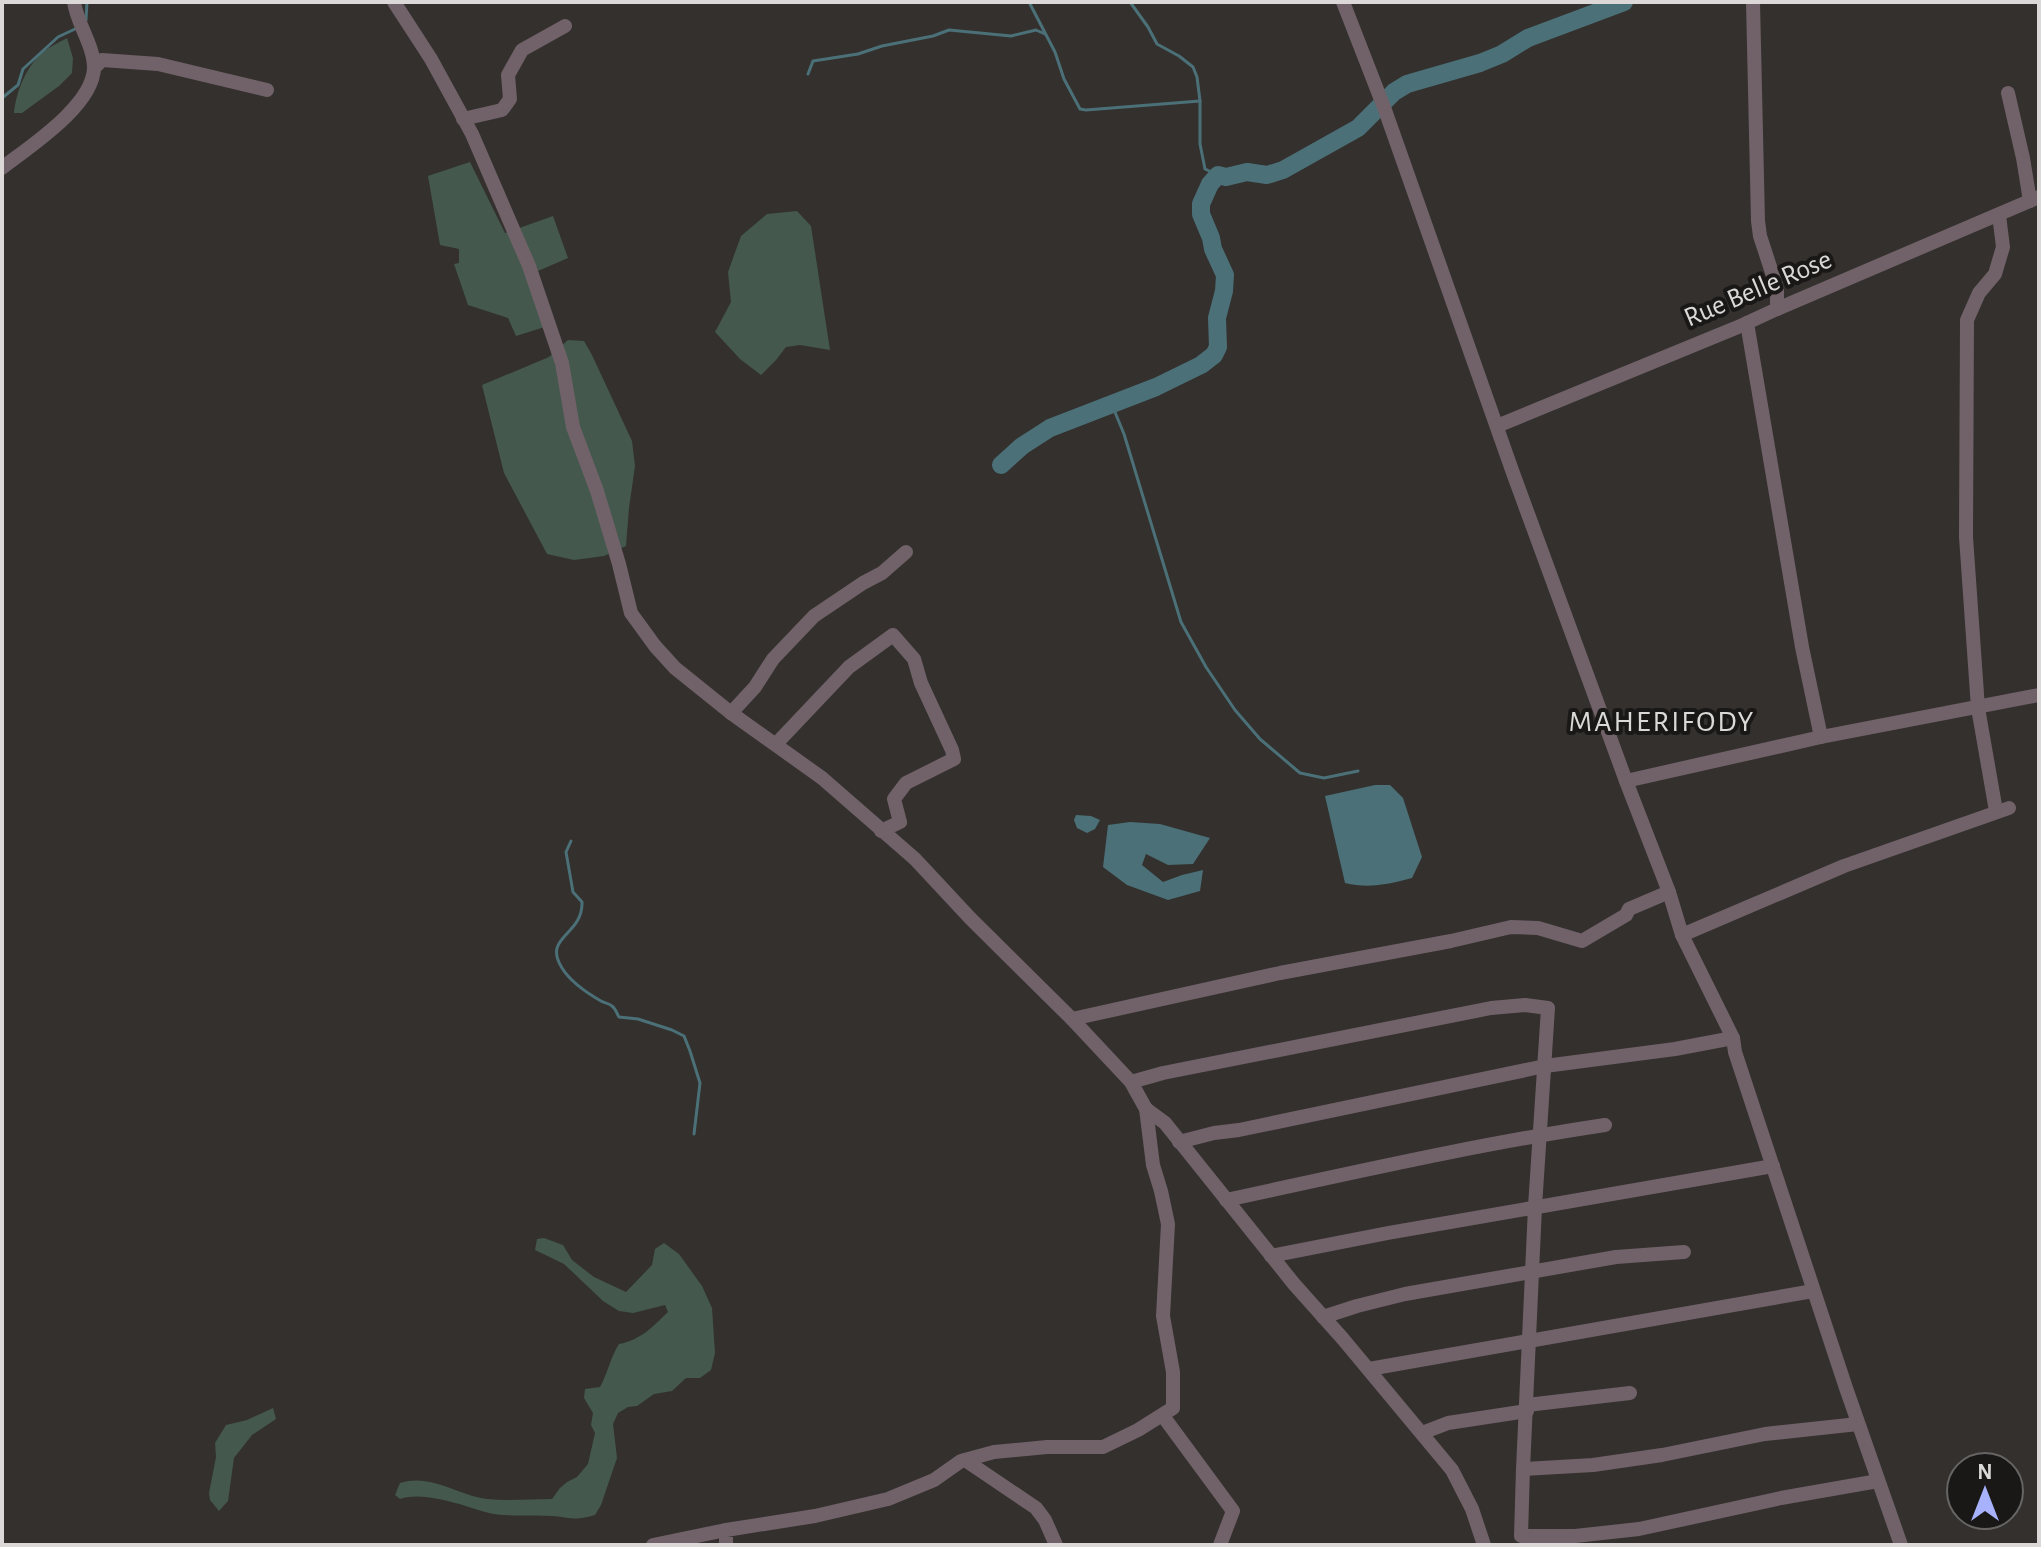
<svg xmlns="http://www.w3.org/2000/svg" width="2041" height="1547" font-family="'Alegreya Sans',sans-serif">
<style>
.green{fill:#44584d}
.water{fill:#4b7077}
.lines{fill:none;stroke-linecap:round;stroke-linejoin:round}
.stream{stroke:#4b7077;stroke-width:3}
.river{stroke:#4b7077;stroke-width:18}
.minor{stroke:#706268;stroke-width:14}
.labels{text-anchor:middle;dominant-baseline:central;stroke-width:8;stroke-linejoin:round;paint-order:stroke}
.street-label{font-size:28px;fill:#dbd8d7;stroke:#1a1817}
.neighbourhood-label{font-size:30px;letter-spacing:2px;fill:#dbd8d7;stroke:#1a1817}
</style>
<rect width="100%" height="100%" fill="#33302e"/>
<g class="green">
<path d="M 67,38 L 73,58 L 72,73 L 59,86 L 22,113 L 14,113 C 16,93 25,69 40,55 C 47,48 58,43 67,38 Z"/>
<polygon points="470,162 505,233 553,216 568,258 538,271 554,324 516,336 508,318 468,305 454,264 459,263 459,249 440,245 428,176"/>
<polygon points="797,211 811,226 830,350 800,345 786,347 776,360 761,375 740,359 715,332 731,302 728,272 741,236 767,214"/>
<polygon points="568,340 584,341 592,355 632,441 635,466 629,508 626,546 604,556 574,560 547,554 504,473 482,385 549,357"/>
<path d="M 544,1238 L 563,1245 L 572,1260 L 594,1277 L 626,1292 L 652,1265 L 655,1249 L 664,1243 L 679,1254 L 702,1286 L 712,1308 L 715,1353 L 711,1370 L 700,1378 L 686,1378 L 672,1391 L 654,1394 L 637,1406 L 628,1407 L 618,1413 L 613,1424 L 617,1458 L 601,1505 L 595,1515 C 574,1521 573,1518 553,1516 C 531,1514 507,1518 485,1512 C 461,1505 425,1491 400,1499 L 395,1495 L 400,1483 C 431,1473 457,1495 487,1499 C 508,1501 531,1499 552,1499 L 560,1488 L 567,1482 L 577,1477 L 588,1464 L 595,1433 L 591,1425 L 593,1413 L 584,1398 L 585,1389 L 600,1387 C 608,1373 610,1358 619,1344 C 641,1340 652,1327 668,1312 L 665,1305 L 633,1313 L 619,1311 L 603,1301 L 564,1264 L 535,1250 L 537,1239 Z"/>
<polygon points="273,1408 276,1419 252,1435 234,1458 228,1501 219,1511 210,1500 209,1493 216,1457 215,1443 226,1425 247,1420"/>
</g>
<g class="water">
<path d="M 1375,785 L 1390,785 L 1403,798 L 1422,857 L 1412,878 C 1389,884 1369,889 1345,883 L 1325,796 Z"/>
<polygon points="1076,815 1091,816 1100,820 1095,829 1087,833 1077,828 1074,820"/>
<polygon points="1130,822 1160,824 1210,838 1193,864 1168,865 1146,854 1142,865 1163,882 1182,875 1203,870 1200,891 1168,900 1127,885 1103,867 1108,825"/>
</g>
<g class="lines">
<g class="stream">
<polyline points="1029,2 1055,52 1064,79 1080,109 1086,110 1200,101 1200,144 1205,169 1218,175"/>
<polyline points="1130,2 1148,27 1157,44 1179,56 1193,67 1197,77 1200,101"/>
<polyline points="86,20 87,2"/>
<polyline points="808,74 813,61 858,54 882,46 933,36 949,30 1011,36 1036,30 1045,34"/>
<polyline points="2,98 18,85 23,69 58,37 75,29"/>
<polyline points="1112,405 1124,434 1181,622 1206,667 1235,710 1260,739 1300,773 1324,778 1358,771"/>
<path d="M 571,841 L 566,852 L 573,892 L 582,902 C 583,936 542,936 562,968 C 570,981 587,993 601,1001 C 604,1003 609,1003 612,1006 C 616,1009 617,1014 619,1017 L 638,1019 L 672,1030 L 684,1036 L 690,1051 L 700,1083 L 694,1134"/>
</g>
<polyline class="river" points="1001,465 1022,446 1050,428 1156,387 1201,365 1214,355 1218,347 1217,318 1224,291 1225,275 1213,249 1211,238 1201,214 1201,204 1210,184 1218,175 1226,177 1247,172 1267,175 1283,170 1358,128 1394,92 1407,84 1480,63 1502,54 1528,38 1624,2"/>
<g class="minor">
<polyline points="394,2 431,59 472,134 529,266 562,363 573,427 597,491 619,564 631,613 655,646 675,668 731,713 822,778 915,859 970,918 1072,1019 1131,1082 1146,1109 1153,1165 1161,1191 1168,1224 1163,1316 1173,1372 1173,1408 1138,1430 1103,1447 1047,1447 994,1452 961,1461 934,1480 888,1499 815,1516 726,1530 726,1545"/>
<polyline points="1343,2 1385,110 1513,473 1626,781 1669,892 1682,935 1733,1038 1735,1052 1846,1388 1901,1545"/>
<polyline points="1753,2 1758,221 1760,236 1777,288 1777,309"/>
<polyline points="94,68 102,60 158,64 267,90"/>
<polyline points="2008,93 2023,158 2030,201"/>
<polyline points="463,119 502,110 510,99 508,75 522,50 565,26"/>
<path d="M 2,168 C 29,147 93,106 94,68 C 94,45 77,24 74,2"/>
<polyline points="1747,323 1802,647 1821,737"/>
<polyline points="1497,426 1738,327 1777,309 2039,197"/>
<polyline points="731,713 755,687 773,659 814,616 863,583 882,573 906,552"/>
<polyline points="776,744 849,667 893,635 914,659 921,683 952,750 954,759 906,783 894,799 900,822 881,831"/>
<polyline points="1626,781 1821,737 2039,695"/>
<polyline points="1996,811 1978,708 1966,537 1967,320 1979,293 1995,274 2003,247 1999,215"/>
<polyline points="1682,935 1844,866 2009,808"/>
<polyline points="1072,1019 1280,973 1451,941 1511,927 1538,928 1582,941 1626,915 1629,909 1669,892"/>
<polyline points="1131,1082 1163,1073 1491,1008 1525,1005 1548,1008 1535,1207 1523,1469"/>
<polyline points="1146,1109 1165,1123 1294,1284 1343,1339 1452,1470 1472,1509 1484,1545"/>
<polyline points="1179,1142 1214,1133 1239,1130 1545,1066 1675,1049 1733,1038"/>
<path d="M 1226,1200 C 1352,1173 1477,1144 1605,1125"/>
<polyline points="1271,1256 1388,1233 1773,1166"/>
<polyline points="1323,1317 1357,1306 1405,1294 1616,1257 1684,1252"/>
<polyline points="1369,1369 1813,1291"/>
<polyline points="1527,1405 1630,1393"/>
<polyline points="1163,1416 1233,1511 1220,1545"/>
<polyline points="1858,1424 1765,1434 1662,1455 1593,1465 1523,1469 1521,1536 1575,1536 1639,1529 1781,1498 1878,1481"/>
<polyline points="1422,1433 1448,1423 1527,1411"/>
<polyline points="965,1460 1036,1508 1045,1520 1056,1545"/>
<polyline points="653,1545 726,1530"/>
</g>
</g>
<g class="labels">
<g class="street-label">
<text transform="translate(1758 289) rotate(-23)">Rue Belle Rose</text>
</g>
<g class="neighbourhood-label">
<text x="1662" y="722">MAHERIFODY</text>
</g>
</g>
<rect width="2041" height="1547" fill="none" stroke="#dbd8d7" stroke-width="8"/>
<g transform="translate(1985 1491)"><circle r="38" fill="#1a1817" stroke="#676564" stroke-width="2"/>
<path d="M0-6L14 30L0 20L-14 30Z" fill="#a7b1fc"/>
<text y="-12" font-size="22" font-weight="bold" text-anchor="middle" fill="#dbd8d7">N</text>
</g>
</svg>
